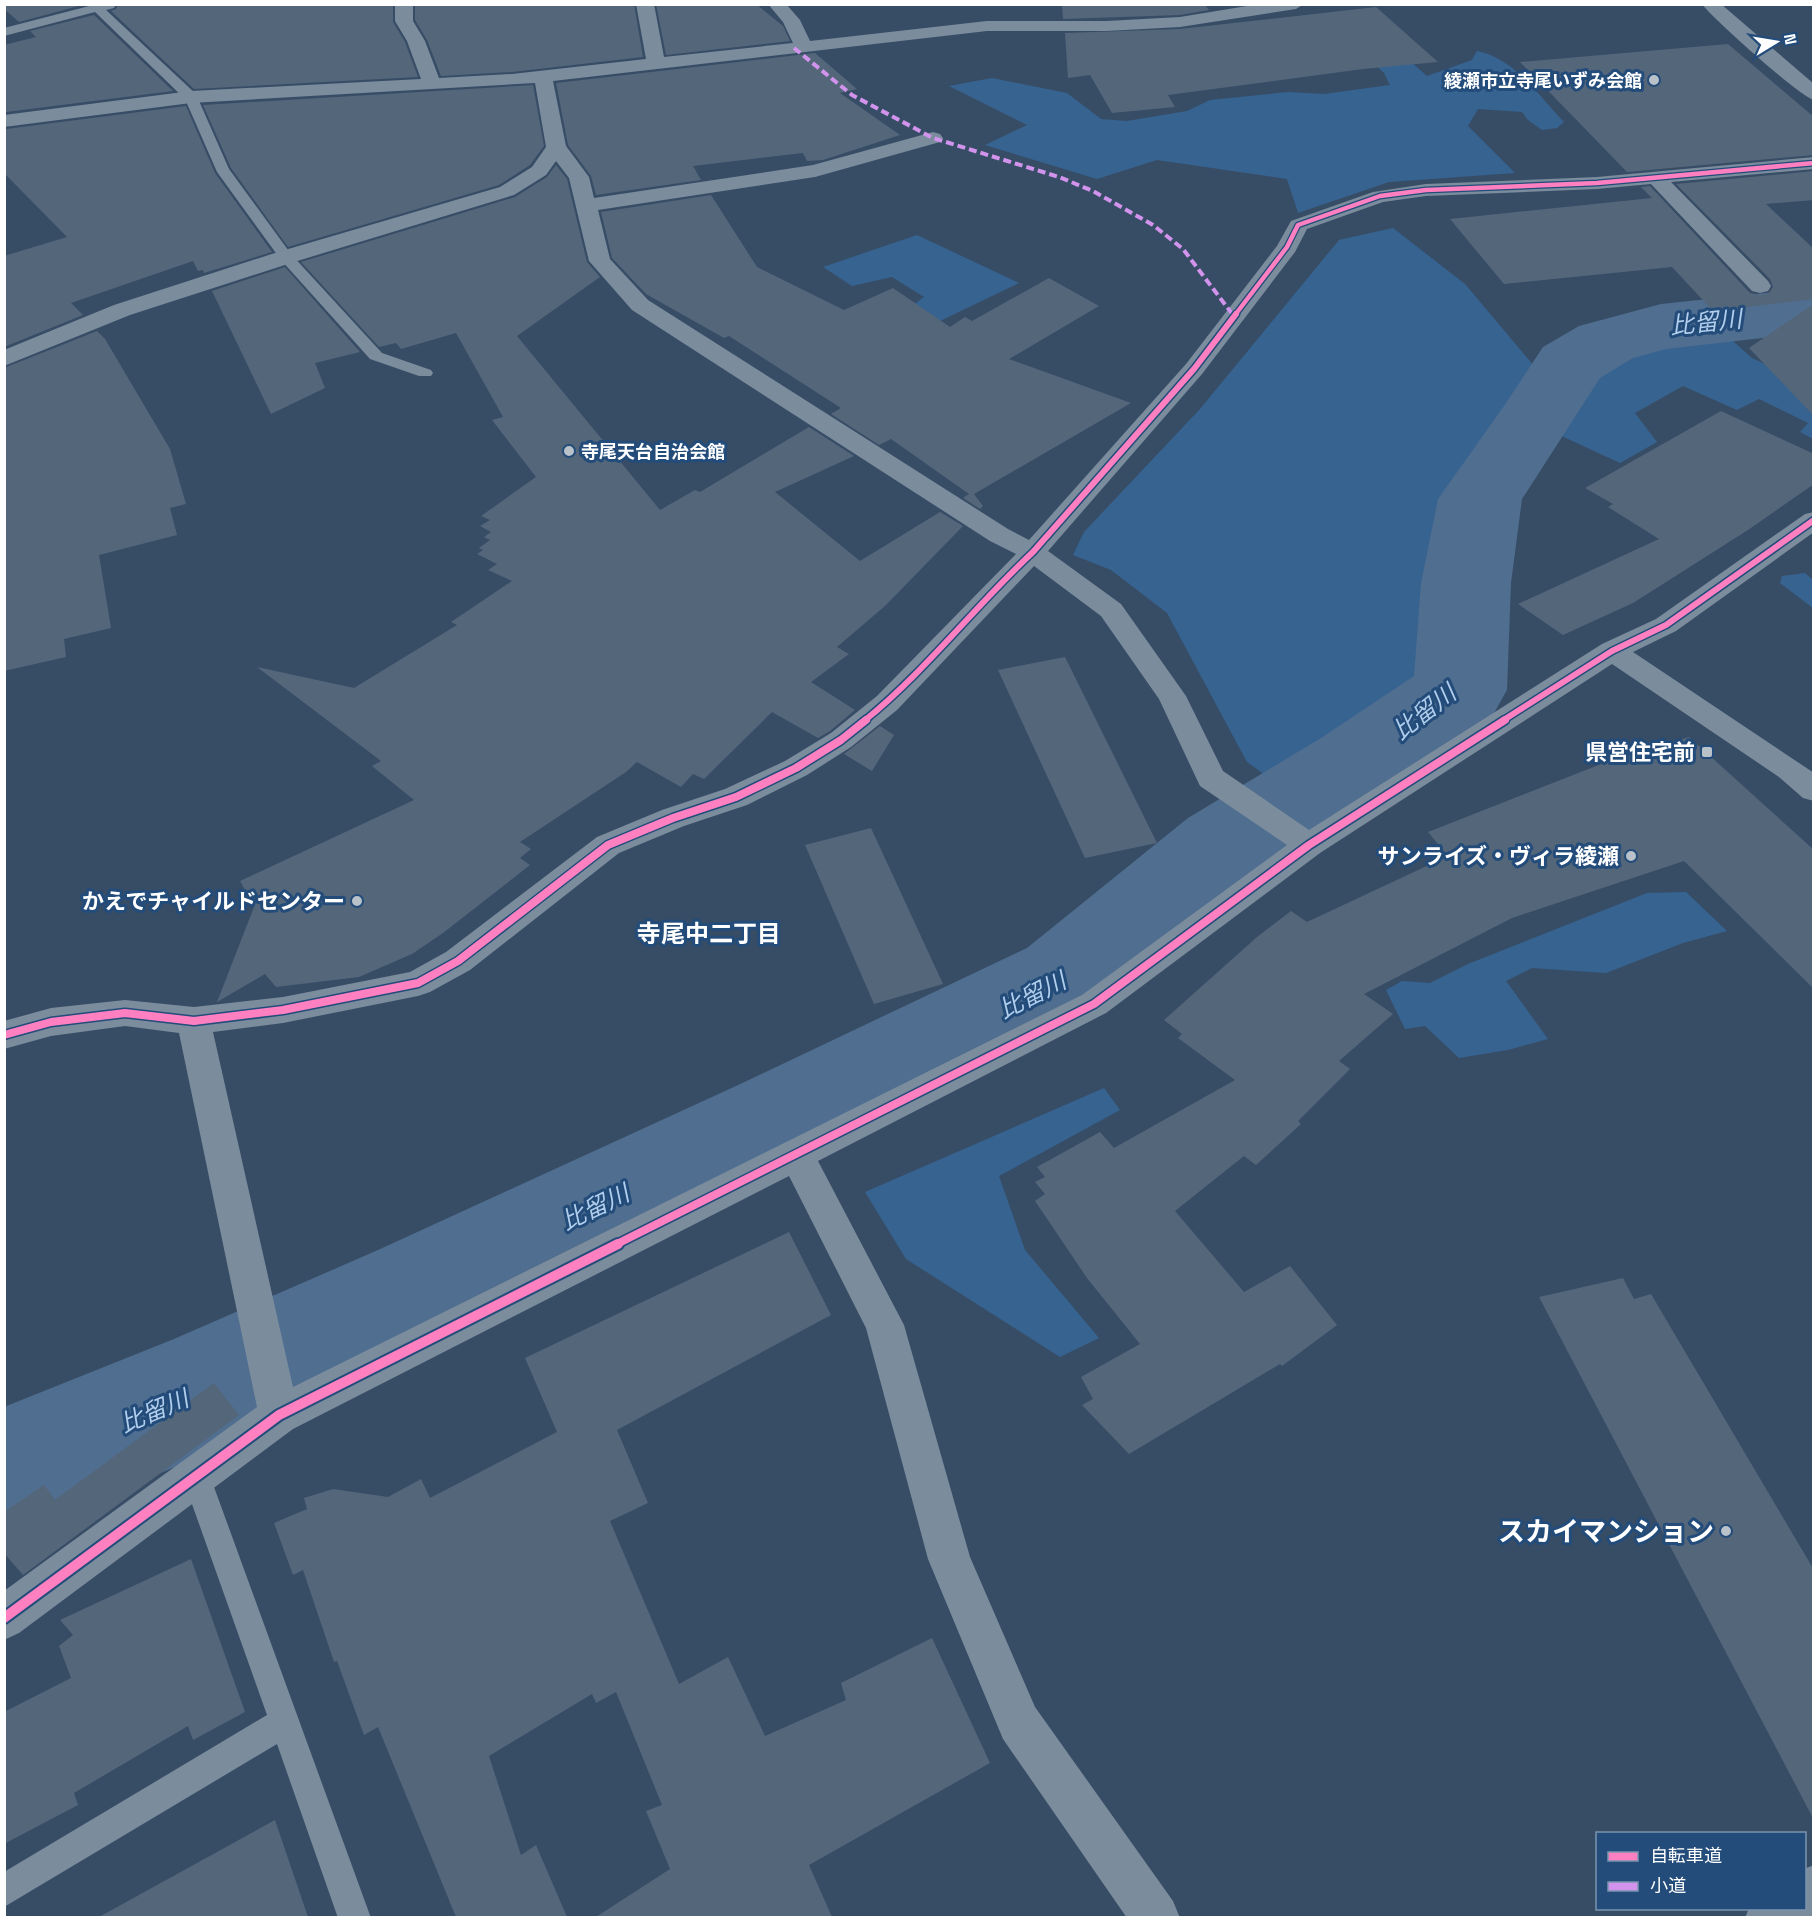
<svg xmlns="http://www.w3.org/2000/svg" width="1818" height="1922" font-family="'Space Grotesk','Noto Sans JP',sans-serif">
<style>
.green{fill:#376391}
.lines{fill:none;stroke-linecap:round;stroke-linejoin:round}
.river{fill:#506e8f;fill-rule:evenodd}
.building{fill:#54667a}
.lane{fill:#7b8c9d;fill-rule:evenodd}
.street{fill:#7b8c9d;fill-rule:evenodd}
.quiet-far1{stroke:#d193ec;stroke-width:4;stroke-dasharray:8 4;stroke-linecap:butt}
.quiet{stroke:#d193ec;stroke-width:4.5;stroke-dasharray:9 4.5;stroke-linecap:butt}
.cycleway-far3-casing{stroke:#234c7a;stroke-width:7}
.cycleway-far2-casing{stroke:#234c7a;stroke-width:9}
.cycleway-far1-casing{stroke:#234c7a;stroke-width:11}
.cycleway-casing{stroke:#234c7a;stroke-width:14}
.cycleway-far3{stroke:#ff80c0;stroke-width:4.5}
.cycleway-far2{stroke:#ff80c0;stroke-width:6}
.cycleway-far1{stroke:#ff80c0;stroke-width:8}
.cycleway{stroke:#ff80c0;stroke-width:10}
.poi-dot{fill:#b9c1c9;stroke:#234c7a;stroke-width:2}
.labels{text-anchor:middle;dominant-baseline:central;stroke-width:6;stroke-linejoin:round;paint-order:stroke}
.far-poi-label{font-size:18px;font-weight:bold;fill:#fff;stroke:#234c7a;text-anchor:end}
.poi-label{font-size:22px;font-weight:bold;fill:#fff;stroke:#234c7a;text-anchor:end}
.water-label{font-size:24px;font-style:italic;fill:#b1ceec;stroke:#234c7a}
.neighbourhood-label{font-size:24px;font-weight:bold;fill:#fff;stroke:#234c7a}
.near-poi-label{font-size:27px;font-weight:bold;fill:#fff;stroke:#234c7a;text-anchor:end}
</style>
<rect width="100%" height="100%" fill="#374d66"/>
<g class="green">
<path d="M 1323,17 L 1386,40 L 1427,76 L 1472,60 L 1477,51 C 1514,58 1539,96 1564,122 L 1557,128 L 1542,130 L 1528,120 L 1522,112 L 1478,109 L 1468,126 L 1515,173 L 1389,182 L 1298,213 L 1287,179 L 1157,160 L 1097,179 L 985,145 L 1027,125 L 949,86 L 992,78 L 1067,93 L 1101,119 L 1127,121 L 1187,111 L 1210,100 L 1288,92 L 1324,94 L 1390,85 L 1384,73 Z"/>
<polygon points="1393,228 1465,284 1534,366 1522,420 1468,495 1442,685 1279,785 1247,762 1167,613 1111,570 1073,555 1084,532 1200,409 1339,240"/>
<polygon points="917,235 1019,283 934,324 909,308 924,297 892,277 852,286 823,267"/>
<polygon points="1716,326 1752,358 1813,386 1813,439 1800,432 1808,423 1759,399 1737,410 1683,386 1635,413 1657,442 1620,463 1555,433 1576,370 1611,347 1665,331"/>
<polygon points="1805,573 1813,580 1813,608 1780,583 1782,576"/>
<polygon points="1686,892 1727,931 1683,943 1606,973 1532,968 1506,981 1548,1039 1508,1050 1459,1058 1425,1026 1405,1029 1386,990 1402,981 1430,983 1468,964 1647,893"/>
<polygon points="1104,1088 1120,1110 999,1176 1025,1250 1099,1338 1060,1357 906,1259 865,1192"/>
</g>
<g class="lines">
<polygon class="river" points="1814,288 1814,332 1666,349 1633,358 1600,378 1522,499 1511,583 1507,690 1494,713 1391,788 1262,872 1105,1010 820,1156 468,1332 268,1427 4,1540 4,1407 174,1339 378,1250 736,1086 1027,948 1188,818 1321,738 1414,676 1421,583 1438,499 1506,403 1543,347 1579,326 1661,304"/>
</g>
<g class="building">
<polygon points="4,4 86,4 19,22 4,9"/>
<polygon points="118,4 393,4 393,22 405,42 418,77 194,89 111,11 116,9"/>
<polygon points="415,4 634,4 643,57 512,72 441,76 427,40 415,20"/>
<polygon points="656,4 756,4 783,26 790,41 666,55"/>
<polygon points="1062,4 1204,4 1209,10 1180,15 1063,19"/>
<polygon points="1376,7 1438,62 1363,69 1168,95 1175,107 1112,113 1090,75 1068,78 1065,33 1180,29"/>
<polygon points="94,15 173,91 6,112 4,45 36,37 30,31"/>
<polygon points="1728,44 1814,117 1814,155 1627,172 1520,62"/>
<polygon points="815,53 857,89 840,93 900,135 823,160 807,161 803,153 693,166 701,180 596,195 591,176 568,145 556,83"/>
<polygon points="533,85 544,146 530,165 499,185 288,247 231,168 203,105"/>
<polygon points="186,106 215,173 272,252 204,273 203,270 198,271 193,261 71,303 83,315 4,347 4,256 67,237 6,175 6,129"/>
<polygon points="556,165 567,179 587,262 600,277 517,336 660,510 695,490 700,492 809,427 854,456 775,492 860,561 940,512 963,526 885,606 837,647 849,654 811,682 855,710 830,731 818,738 772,712 704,779 693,774 681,787 637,762 626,772 520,842 531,849 520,858 530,865 443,933 412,954 359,977 276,987 265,974 217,1002 254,907 240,881 414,800 372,766 381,761 257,667 354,688 457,625 451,622 512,581 488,570 497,564 477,554 483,550 479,548 490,540 484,537 491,532 480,526 490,520 481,516 536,477 492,420 503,417 456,333 401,349 396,343 379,347 301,262 515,197 547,177"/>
<polygon points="1814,171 1814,200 1766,204 1814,249 1814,299 1713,311 1672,267 1504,284 1450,219 1652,198 1641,187 1650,186 1750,293 1761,295 1769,293 1773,287 1770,279 1676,184"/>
<polygon points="711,195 757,267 844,310 893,288 950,327 965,317 972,321 1049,278 1099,306 1009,359 1131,403 974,494 983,506 980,509 963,498 969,494 891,439 879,445 831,414 841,408 729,336 724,338 646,294 612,258 601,212"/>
<polygon points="285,267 360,352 315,363 325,388 271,414 212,291"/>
<polygon points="1814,304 1814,416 1749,348"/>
<polygon points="97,331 105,339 170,449 186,504 170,508 177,535 99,555 111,628 64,639 66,657 4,671 4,368"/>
<polygon points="1721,411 1814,454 1814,484 1748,530 1633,603 1563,635 1518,604 1659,539 1608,507 1613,504 1585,488"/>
<polygon points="1065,657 1157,843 1085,858 998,670"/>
<polygon points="880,726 894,735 872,771 844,754"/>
<polygon points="1689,737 1814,850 1814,989 1684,861 1512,918 1364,994 1393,1014 1339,1061 1350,1069 1298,1121 1301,1124 1256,1165 1244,1156 1175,1211 1244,1292 1290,1266 1337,1325 1282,1366 1280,1364 1129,1454 1082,1405 1093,1399 1081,1377 1140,1344 1087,1278 1035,1201 1045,1194 1035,1182 1045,1177 1037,1167 1100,1132 1114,1148 1235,1080 1178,1038 1182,1034 1164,1020 1257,937 1291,911 1307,922 1448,856 1428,832 1647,746 1649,749"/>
<polygon points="871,828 943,984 874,1004 805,845"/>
<polygon points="789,1232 831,1315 617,1430 648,1503 610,1521 679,1684 728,1657 765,1736 846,1700 841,1683 932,1638 990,1763 809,1865 832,1917 596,1917 670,1869 646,1811 662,1805 616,1692 596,1703 592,1694 489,1756 521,1855 536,1845 567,1917 456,1917 378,1727 364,1735 337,1661 334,1662 303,1570 293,1575 274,1523 307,1509 304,1498 333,1489 388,1497 421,1479 430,1498 557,1432 525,1358"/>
<polygon points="1623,1278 1634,1299 1651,1294 1814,1570 1814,1820 1539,1297"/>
<polygon points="214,1383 239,1415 23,1575 4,1553 4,1512 44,1485 55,1500"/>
<polygon points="191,1559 245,1712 193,1740 188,1726 74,1793 78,1805 4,1844 4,1712 71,1678 59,1646 73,1635 60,1620"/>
<polygon points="275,1820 308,1917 99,1917"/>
</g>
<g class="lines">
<g class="lane">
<polygon points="97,4 116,4 114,8 106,10 196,94 229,169 291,254 382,353 431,370 433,373 431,376 419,376 370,359 281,260 217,172 185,99 95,12 4,36 4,28"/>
<polygon points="196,1462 206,1466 210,1476 371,1918 338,1918 277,1744 4,1907 4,1872 267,1715 182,1476 186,1466"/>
</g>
<g class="street">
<path d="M 395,4 L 413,4 L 413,21 L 425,41 L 439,78 L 512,74 L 646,59 L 636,4 L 654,4 L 664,57 L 793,43 L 783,22 L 768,4 L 786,4 L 800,20 L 810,41 L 987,21 L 1107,21 L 1180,17 L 1259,4 L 1304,4 L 1296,9 L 1180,27 L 1107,31 L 987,31 L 553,81 L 566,146 L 589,177 L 594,198 L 813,165 L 933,132 L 940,134 L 943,138 L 940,142 L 815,177 L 598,210 L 610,259 L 648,300 L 1008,529 L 1029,540 L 1186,364 L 1277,246 L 1291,221 L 1373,192 L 1426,184 L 1597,177 L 1814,157 L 1814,169 L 1671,182 L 1768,281 L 1771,286 L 1768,291 L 1760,293 L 1752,291 L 1651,184 L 1597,189 L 1426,196 L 1383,202 L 1307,229 L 1295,252 L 1202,374 L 1048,551 L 1121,604 L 1186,696 L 1223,771 L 1309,830 L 1602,644 L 1656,619 L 1805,514 L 1814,512 L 1814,532 L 1676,631 L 1633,652 L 1814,773 L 1814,801 L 1803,798 L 1779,777 L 1612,664 L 1320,853 L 1106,1013 L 818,1161 L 904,1325 L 970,1557 L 1035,1707 L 1173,1901 L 1180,1918 L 1127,1918 L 1003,1739 L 928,1559 L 866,1328 L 789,1176 L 293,1429 L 19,1633 L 4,1640 L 4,1591 L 257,1407 L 179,1033 L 125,1026 L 51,1036 L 4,1049 L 4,1021 L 51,1008 L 125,1000 L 194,1007 L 283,997 L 410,972 L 446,952 L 597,837 L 662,810 L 725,789 L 785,761 L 831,733 L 877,696 L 1016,554 L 990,541 L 632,310 L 589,261 L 569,178 L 556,161 L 546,175 L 514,195 L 294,262 L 130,315 L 4,366 L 4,350 L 114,305 L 278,252 L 500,187 L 532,167 L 546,147 L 535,83 L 191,103 L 4,127 L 4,115 L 191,91 L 421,79 L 407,41 L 395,21 ZM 1034,566 L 1101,616 L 1159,699 L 1200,786 L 1287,845 L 1082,995 L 293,1387 L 213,1032 L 283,1023 L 418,996 L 430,992 L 470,970 L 619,853 L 684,826 L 747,805 L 807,775 L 851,747 L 897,710 Z"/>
<path d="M 1702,4 L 1721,4 L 1814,84 L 1814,100 C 1799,96 1713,19 1702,4 Z"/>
<polygon points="1814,1865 1814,1915 1808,1918 1745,1918 1749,1908 1804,1908 1804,1869"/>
</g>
<polyline class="quiet-far1" points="794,48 852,95 933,138 1059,177 1093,191 1153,225 1183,249 1233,315"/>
<polyline class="quiet" points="1231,314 1234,317"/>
<defs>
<polyline id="cycleway-far3" points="1235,315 1287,247 1298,225 1380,196 1426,190 1597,183 1814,163"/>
<g id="cycleway-far2">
<path d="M 864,721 C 926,671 975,606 1033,552 L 1194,369 L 1236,314"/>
<polyline points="1502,721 1612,651 1666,625 1814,520"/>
</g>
<g id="cycleway-far1">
<polyline points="4,1035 51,1022 125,1013 194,1021 283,1010 418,983 458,961 608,845 673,818 736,797 796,768 841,740 866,720"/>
<polyline points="615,1245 1094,1004 1309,845 1505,720"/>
</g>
<polyline id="cycleway" points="4,1618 279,1415 618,1244"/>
</defs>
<use href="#cycleway-far3" class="cycleway-far3-casing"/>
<use href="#cycleway-far2" class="cycleway-far2-casing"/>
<use href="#cycleway-far1" class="cycleway-far1-casing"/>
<use href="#cycleway" class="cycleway-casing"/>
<use href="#cycleway-far3" class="cycleway-far3"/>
<use href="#cycleway-far2" class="cycleway-far2"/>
<use href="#cycleway-far1" class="cycleway-far1"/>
<use href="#cycleway" class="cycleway"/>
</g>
<g class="poi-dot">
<circle cx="1654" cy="80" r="6"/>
<circle cx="569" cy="451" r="6"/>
<rect x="1701" y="746" width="12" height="12" rx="3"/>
<circle cx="1631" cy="856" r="6"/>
<circle cx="357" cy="901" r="6"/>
<circle cx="1726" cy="1531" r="6"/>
</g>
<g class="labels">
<g class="far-poi-label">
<text x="1642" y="80">綾瀬市立寺尾いずみ会館</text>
<text x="581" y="451" text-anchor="start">寺尾天台自治会館</text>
</g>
<g class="poi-label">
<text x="1695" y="752">県営住宅前</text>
<text x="1619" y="856">サンライズ・ヴィラ綾瀬</text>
<text x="345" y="901">かえでチャイルドセンター</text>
</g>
<g class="water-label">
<text transform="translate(1706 322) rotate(-6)">比留川</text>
<text transform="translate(1424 712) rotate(-38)">比留川</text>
<text transform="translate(1032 995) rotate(-27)">比留川</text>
<text transform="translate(595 1207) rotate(-26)">比留川</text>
<text transform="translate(154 1411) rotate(-23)">比留川</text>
</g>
<g class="neighbourhood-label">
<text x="709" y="933">寺尾中二丁目</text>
</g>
<g class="near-poi-label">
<text x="1714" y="1531">スカイマンション</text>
</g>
</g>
<rect width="1818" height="1922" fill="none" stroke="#ffffff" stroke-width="12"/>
<rect x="1596" y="1832" width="210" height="78" fill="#234c7a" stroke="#7b94af" stroke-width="1.5"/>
<rect x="1608" y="1852" width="30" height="9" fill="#ff80c0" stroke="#7b94af" stroke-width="1.5"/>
<text x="1650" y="1862" font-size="18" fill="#ffffff">自転車道</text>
<rect x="1608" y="1882" width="30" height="9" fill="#d193ec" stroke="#7b94af" stroke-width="1.5"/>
<text x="1650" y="1892" font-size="18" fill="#ffffff">小道</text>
<g transform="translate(1776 42) rotate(79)" stroke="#234c7a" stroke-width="4.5" paint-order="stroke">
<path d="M0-4.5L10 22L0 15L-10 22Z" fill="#ffffff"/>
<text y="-9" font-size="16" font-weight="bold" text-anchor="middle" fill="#ffffff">N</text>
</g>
</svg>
